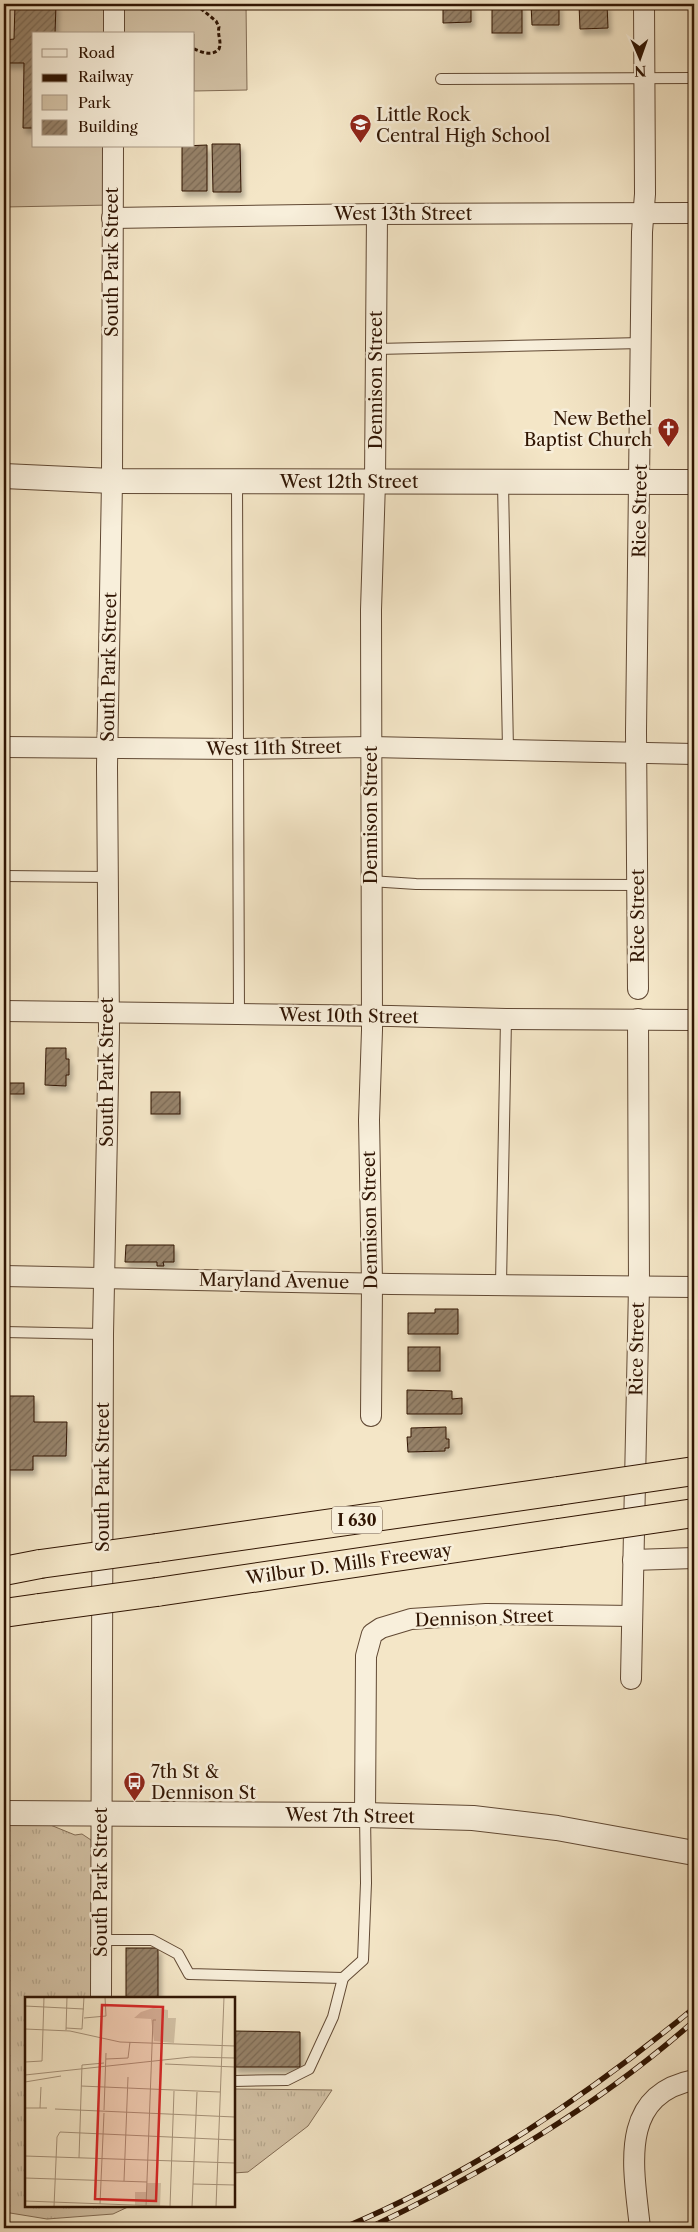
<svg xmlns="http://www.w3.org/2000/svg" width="698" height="2232" font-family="'Libre Caslon Text',serif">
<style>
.grass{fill:url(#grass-tufts);stroke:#826c54}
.park{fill:#d3c2a6;stroke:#826c54}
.building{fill:url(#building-hatch);stroke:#301503;filter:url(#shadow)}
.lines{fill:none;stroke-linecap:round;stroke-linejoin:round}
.service-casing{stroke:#614934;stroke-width:12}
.minor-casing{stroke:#614934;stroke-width:22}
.tertiary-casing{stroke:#614934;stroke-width:26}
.motorway-casing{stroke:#301503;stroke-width:30}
.path{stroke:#301503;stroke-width:3;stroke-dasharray:4 2.5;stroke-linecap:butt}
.service{stroke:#f8efdb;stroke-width:10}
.minor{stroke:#f8efdb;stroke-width:20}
.tertiary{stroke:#f8efdb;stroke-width:24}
.motorway{stroke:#f4e6c7;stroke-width:28}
.rail-casing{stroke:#301503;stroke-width:5.5}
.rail{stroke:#f8efdb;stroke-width:4;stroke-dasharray:11;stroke-linecap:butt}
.motorway-bridge-casing{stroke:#301503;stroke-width:30;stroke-linecap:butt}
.motorway-bridge{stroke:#f4e6c7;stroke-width:28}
.labels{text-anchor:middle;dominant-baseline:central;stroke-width:5;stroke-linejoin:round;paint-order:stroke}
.shield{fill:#f8efdb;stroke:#6c5644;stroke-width:1}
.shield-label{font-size:16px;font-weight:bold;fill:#301503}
.poi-label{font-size:18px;fill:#301503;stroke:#f8efdb;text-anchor:start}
.street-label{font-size:18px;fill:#301503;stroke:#f8efdb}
.inset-road{fill:none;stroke:#a69279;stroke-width:1}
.view{fill:#d62828;fill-opacity:0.15;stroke:#d62828;stroke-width:2.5}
.inset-edge{fill:none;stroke:#301503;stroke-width:2.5}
</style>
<defs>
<pattern id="grass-tufts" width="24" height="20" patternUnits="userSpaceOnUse" patternTransform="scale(1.25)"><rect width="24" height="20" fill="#d3c2a6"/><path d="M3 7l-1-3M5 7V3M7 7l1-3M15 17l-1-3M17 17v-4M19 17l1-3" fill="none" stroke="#b5a68d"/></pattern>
<pattern id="building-hatch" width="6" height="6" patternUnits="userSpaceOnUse" patternTransform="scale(1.25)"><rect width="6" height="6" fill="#968269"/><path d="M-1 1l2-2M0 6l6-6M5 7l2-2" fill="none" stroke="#7b6954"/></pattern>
<filter id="shadow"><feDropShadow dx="3" dy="5.5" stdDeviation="2.5" flood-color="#0004"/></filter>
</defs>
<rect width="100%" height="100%" fill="#f4e6c7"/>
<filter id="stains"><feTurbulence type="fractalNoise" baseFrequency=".004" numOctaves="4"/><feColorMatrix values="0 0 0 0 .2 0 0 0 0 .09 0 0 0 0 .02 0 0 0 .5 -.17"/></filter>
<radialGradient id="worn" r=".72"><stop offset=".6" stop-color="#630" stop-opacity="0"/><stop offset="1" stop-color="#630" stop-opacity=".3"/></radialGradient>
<g class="grass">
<polygon points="4,1824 48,1824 75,1835 82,1834 91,1840 95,1846 94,1998 26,1998 26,2206 130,2206 113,2214 47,2219 4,2212"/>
<polygon points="234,2089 332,2090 308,2126 248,2172 234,2173"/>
</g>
<polygon class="park" points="4,4 246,4 247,90 194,91 194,34 34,34 34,146 113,146 112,205 4,207"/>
<g class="building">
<polygon points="15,4 56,4 55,34 34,34 34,128 23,128 24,63 4,63 5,40 14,39"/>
<polygon points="443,4 471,4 471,22 443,23"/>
<rect x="492" y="4" width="30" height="29"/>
<polygon points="531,4 559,4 559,25 532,25"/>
<polygon points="579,4 607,4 608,28 580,29"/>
<polygon points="212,144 240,144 241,192 213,192"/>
<polygon points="207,145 207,191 182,191 182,146"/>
<polygon points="46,1048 66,1048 66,1059 69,1059 69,1075 66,1075 66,1086 45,1085"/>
<rect x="9" y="1083" width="15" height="11"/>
<rect x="151" y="1092" width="29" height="22"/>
<polygon points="126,1245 174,1245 174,1262 163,1262 164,1266 157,1266 157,1262 125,1262"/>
<polygon points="435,1309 458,1309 458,1334 408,1334 408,1313 435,1313"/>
<rect x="408" y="1347" width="32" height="24"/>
<polygon points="407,1390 452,1391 452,1399 462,1398 462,1414 407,1414"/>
<polygon points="4,1396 34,1396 34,1422 67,1422 66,1456 33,1456 33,1470 4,1470"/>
<polygon points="446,1427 446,1439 449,1439 449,1448 445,1448 445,1451 408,1452 407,1437 411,1437 411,1428"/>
<rect x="126" y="1948" width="32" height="50"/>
<polygon points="234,2031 300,2032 300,2067 234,2067"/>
</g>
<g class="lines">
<defs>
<g id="service">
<polyline points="441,79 694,78"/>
<polyline points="376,349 642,343"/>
<polyline points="237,481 239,1015"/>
<polyline points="503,483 508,750"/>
<polyline points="4,876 107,877"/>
<polyline points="370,881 416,884 639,885"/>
<polyline points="501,1284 506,1019"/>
<polyline points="4,1332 103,1334"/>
<polyline points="100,1940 152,1940 178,1954 189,1974 343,1978 363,1960 366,1883 365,1815"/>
<polyline points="234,2081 287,2080 309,2069 333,2017 343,1978"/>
</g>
<g id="minor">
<polyline points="114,34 114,4"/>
<polyline points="112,218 377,214 694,213"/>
<polyline points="4,747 238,749 371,747 694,754"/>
<polyline points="638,989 636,732 642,232 645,194 644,4"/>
<polyline points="4,1011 391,1016 506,1019 694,1020"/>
<polyline points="4,1276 391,1284 694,1287"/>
<polyline points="371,1416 372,1283 369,1120 372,1030 371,610 375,482 377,214"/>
<polyline points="633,1560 694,1558"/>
<polyline points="631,1679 639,1286 638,1019"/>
<polyline points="365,1815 366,1656 372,1634 381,1628 411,1619 486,1614 632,1616"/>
<polyline points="101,1998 103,1334 109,1030 107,767 112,481 113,146"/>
<path d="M 640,2228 C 634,2170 617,2095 694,2080"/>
</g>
<g id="tertiary">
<polyline points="4,476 112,481 694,482"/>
<polyline points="4,1813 365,1815 473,1818 557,1828 694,1853"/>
</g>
<g id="motorway">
<polyline points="157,1548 558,1491"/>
<polyline points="4,1571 40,1564"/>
<polyline points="157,1592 558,1533"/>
<polyline points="4,1613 39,1608"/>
</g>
</defs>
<use href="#service" class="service-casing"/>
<use href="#minor" class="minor-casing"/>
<use href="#tertiary" class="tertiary-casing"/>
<use href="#motorway" class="motorway-casing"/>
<path class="path" d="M 194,49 C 202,52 212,57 219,49 C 222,41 217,35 219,27 L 216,21 L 195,4"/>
<use href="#service" class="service"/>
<use href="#minor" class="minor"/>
<use href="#tertiary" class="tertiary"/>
<use href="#motorway" class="motorway"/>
<defs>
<g id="rail">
<path d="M 343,2228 C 472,2174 587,2096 694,2008"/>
<path d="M 369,2228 C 485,2172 597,2107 694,2021"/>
</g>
</defs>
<use href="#rail" class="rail-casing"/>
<use href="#rail" class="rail"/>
<defs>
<g id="motorway-bridge">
<polyline points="558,1491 694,1471"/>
<polyline points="558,1533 694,1513"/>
<polyline points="40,1564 157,1548"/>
<polyline points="39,1608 157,1592"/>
</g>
</defs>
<use href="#motorway-bridge" class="motorway-bridge-casing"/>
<use href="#motorway-bridge" class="motorway-bridge"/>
</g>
<defs>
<symbol id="school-pin" viewBox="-11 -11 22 30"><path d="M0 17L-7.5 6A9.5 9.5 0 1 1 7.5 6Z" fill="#8f2418" stroke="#f8efdb"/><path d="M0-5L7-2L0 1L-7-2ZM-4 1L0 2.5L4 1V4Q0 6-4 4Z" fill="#fff"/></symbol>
<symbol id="church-pin" viewBox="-11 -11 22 30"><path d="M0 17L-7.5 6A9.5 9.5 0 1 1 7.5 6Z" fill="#8f2418" stroke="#f8efdb"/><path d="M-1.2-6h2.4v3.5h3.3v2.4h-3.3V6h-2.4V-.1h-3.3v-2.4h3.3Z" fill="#fff"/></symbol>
<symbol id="bus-pin" viewBox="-11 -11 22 30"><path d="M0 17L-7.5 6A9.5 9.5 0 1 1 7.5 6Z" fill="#8f2418" stroke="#f8efdb"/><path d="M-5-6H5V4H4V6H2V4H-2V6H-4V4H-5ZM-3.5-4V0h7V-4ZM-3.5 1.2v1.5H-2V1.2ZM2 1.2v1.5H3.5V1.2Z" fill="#fff"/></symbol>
</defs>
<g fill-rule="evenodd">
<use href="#school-pin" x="348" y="112" width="25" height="34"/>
<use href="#church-pin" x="656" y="416" width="25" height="34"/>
<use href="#bus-pin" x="122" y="1770" width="25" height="34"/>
</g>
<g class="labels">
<rect class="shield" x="332" y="1506.5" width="50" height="27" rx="4"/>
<g class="shield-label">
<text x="357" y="1520">I 630</text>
</g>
<g class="poi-label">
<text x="376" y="115">Little Rock<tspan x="376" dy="21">Central High School</tspan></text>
<text x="652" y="419" text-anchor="end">New Bethel<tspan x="652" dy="21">Baptist Church</tspan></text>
<text x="151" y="1772">7th St &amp;<tspan x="151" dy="21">Dennison St</tspan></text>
</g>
<g class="street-label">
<text x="403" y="214">West 13th Street</text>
<text transform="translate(112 262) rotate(-90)">South Park Street</text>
<text transform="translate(376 380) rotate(-90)">Dennison Street</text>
<text x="349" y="482">West 12th Street</text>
<text transform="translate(640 511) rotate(-89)">Rice Street</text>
<text transform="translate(109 667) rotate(-89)">South Park Street</text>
<text transform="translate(274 748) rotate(-1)">West 11th Street</text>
<text transform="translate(371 815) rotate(-90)">Dennison Street</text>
<text transform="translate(638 916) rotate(-90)">Rice Street</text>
<text transform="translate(349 1016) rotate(1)">West 10th Street</text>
<text transform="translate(107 1072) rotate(-90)">South Park Street</text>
<text transform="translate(370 1220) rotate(-91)">Dennison Street</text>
<text transform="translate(274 1281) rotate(1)">Maryland Avenue</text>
<text transform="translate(637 1349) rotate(-89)">Rice Street</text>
<text transform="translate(103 1477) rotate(-90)">South Park Street</text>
<text transform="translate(349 1564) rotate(-8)">Wilbur D. Mills Freeway</text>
<text transform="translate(484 1618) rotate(-2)">Dennison Street</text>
<text transform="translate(350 1816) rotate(1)">West 7th Street</text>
<text transform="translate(101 1882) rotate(-90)">South Park Street</text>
</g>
</g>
<g transform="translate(25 1997)">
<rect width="210" height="210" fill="#f4e6c7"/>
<path d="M 128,11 L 143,13 L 143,21 L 151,21 L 149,46 L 129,44 L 126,22 L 109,21 L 116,15 Z" fill="#d3c2a6"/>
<path d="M 122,186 L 136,186 L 135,210 L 110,208 L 110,195 L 121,195 Z" fill="#d3c2a6"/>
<path class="inset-road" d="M 0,9 L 59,12M 59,21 L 81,19 L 80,0M 41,31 L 57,32 L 59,0M 0,32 L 45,34 L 95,45 L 210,49M 41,33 L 42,0M 81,62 L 103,61 L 105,45M 0,65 L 17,64 L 19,0M 140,67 L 210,70M 0,78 L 166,60 L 210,61M 0,85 L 36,79M 56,89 L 195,95M 0,111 L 22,111M 15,111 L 16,90M 30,112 L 210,120M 79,113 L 81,56M 0,159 L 210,166M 54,161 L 57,68 L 79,66M 0,181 L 122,185M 99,184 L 103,80M 168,187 L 210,188M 0,204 L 161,210M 75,207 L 79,116M 29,210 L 32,140 L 35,135 L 210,143M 121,210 L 128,23 L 131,23M 145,210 L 149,94M 167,210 L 172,95M 191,210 L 199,0"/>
<path class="view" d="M 77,8 L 138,10 L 131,204 L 70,202 Z"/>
<rect width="210" height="210" class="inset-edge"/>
</g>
<rect width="698" height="2232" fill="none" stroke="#f4e6c7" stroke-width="20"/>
<rect x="5" y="5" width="688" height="2222" fill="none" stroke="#301503" stroke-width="2.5"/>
<rect x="10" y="10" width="678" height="2212" fill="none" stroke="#301503"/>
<rect x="32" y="32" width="162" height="115" fill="#f8efdb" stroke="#a89885"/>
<rect x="42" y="49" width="25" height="8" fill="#f8efdb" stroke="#a89885"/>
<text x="78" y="58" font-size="15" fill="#301503">Road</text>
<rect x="42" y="74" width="25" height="8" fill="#301503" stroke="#a89885"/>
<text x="78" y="82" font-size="15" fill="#301503">Railway</text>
<rect x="42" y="95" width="25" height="15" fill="#d3c2a6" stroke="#a89885"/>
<text x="78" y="108" font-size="15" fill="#301503">Park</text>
<rect x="42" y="120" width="25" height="15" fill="url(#building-hatch)" stroke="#a89885"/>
<text x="78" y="132" font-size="15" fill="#301503">Building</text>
<g transform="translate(640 58) rotate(178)" stroke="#f8efdb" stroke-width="4" paint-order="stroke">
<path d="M0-4L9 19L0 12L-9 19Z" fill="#301503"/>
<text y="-8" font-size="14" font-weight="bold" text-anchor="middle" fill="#301503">N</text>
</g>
<rect width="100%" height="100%" filter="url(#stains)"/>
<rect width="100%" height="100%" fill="url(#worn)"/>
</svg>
